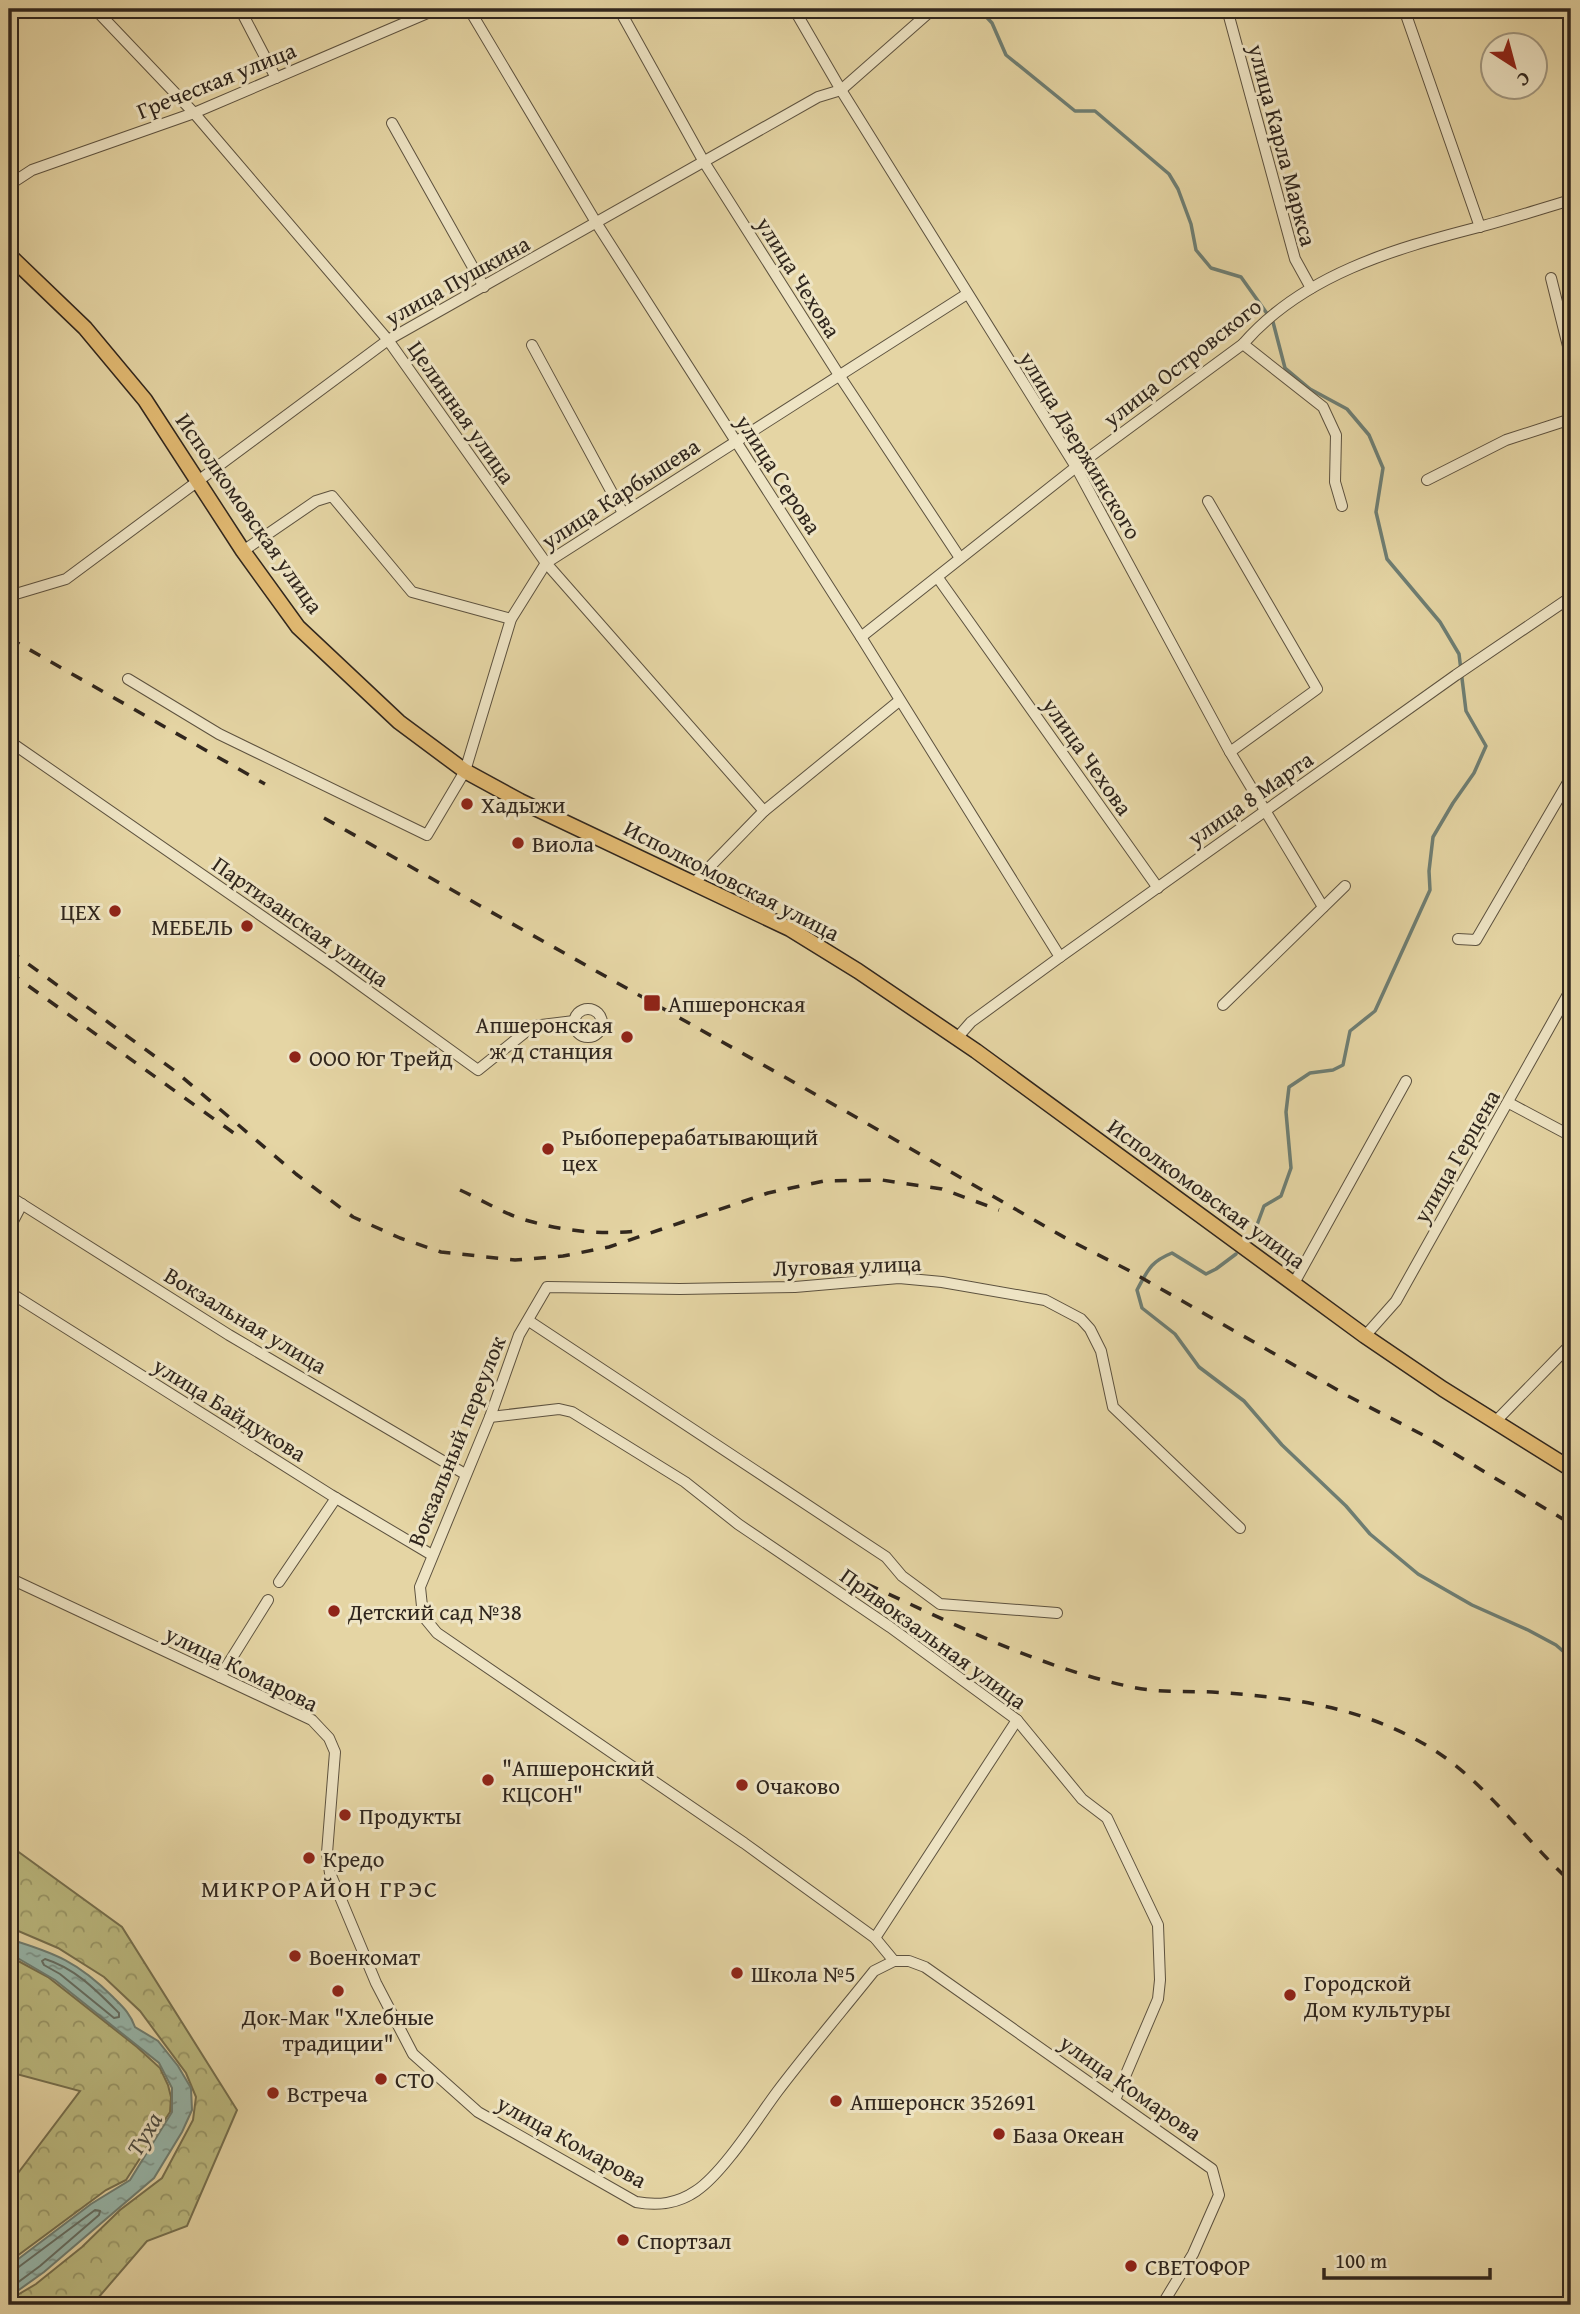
<svg xmlns="http://www.w3.org/2000/svg" width="1580" height="2314" font-family="'Gentium Book Plus',serif">
<style>
.forest{fill:url(#forest-crowns);stroke:#76704f;stroke-width:2}
.water{fill:url(#water-ripples);stroke:#6e7e73;stroke-width:2}
.lines{fill:none;stroke-linecap:round;stroke-linejoin:round}
.shore{stroke:#646f65;stroke-width:2}
.stream{stroke:#6e7e73;stroke-width:3.5}
.minor-casing{stroke:#5d523f;stroke-width:12}
.primary-casing{stroke:#30261d;stroke-width:17}
.minor{stroke:#eee4c4;stroke-width:10}
.primary{stroke:#e2ba72;stroke-width:14}
.rail{stroke:#30261d;stroke-width:3.5;stroke-dasharray:12 12;stroke-linecap:butt}
.poi-dot{fill:#8f2418;stroke:#eee4c4;stroke-width:2.5}
.labels{text-anchor:middle;dominant-baseline:central;stroke-width:6;stroke-linejoin:round;paint-order:stroke}
.street-label{font-size:23px;fill:#30261d;stroke:#eee4c4}
.poi-label{font-size:23px;fill:#30261d;stroke:#eee4c4;text-anchor:start}
.neighbourhood-label{font-size:24px;letter-spacing:2px;fill:#30261d;stroke:#eee4c4}
.water-label{font-size:24px;font-style:italic;fill:#4a4a41;stroke:#eee4c4}
</style>
<defs>
<pattern id="forest-crowns" width="20" height="18" patternUnits="userSpaceOnUse" patternTransform="scale(1.75)"><rect width="20" height="18" fill="#bcbb81"/><path d="M2 6a3 3 0 1 1 6 0M12 15a3 3 0 1 1 6 0" fill="none" stroke="#999869"/></pattern>
<pattern id="water-ripples" width="26" height="14" patternUnits="userSpaceOnUse" patternTransform="scale(1.75)"><rect width="26" height="14" fill="#97b8ad"/><path d="M2 4q2-2 4 0t4 0M15 11q2-2 4 0t4 0" fill="none" stroke="#7c958c"/></pattern>
</defs>
<rect width="100%" height="100%" fill="#e5d5a4"/>
<filter id="stains"><feTurbulence type="fractalNoise" baseFrequency=".00286" numOctaves="4"/><feColorMatrix values="0 0 0 0 .2 0 0 0 0 .09 0 0 0 0 .02 0 0 0 .5 -.17"/></filter>
<radialGradient id="worn" r=".72"><stop offset=".6" stop-color="#630" stop-opacity="0"/><stop offset="1" stop-color="#630" stop-opacity=".3"/></radialGradient>
<g class="forest">
<polygon points="9,1845 122,1927 237,2110 187,2226 147,2241 92,2305 9,2305 9,2300 36,2284 82,2247 120,2210 162,2178 193,2120 196,2097 186,2073 140,2011 104,1977 58,1948 16,1930 9,1929"/>
<polygon points="9,1956 48,1977 137,2047 160,2068 168,2085 171,2097 170,2112 126,2180 106,2190 9,2262 9,2185 80,2091 9,2072"/>
</g>
<path class="water" d="M 9,1939 C 55,1953 78,1962 113,1997 C 123,2007 130,2013 135,2027 L 158,2041 L 178,2066 L 191,2088 L 192,2110 L 182,2132 L 154,2178 L 44,2272 L 9,2297 L 9,2266 L 91,2204 L 130,2180 L 172,2112 L 172,2088 L 159,2063 L 55,1980 L 9,1953 Z"/>
<g class="lines">
<g class="shore">
<path d="M 45,1959 C 75,1968 97,1991 119,2013 L 119,2017 L 114,2018 L 60,1974 L 44,1965 L 42,1961 Z"/>
<polyline points="9,2271 16,2269 95,2210 100,2211 99,2215 40,2266 9,2289"/>
</g>
<g class="stream">
<polyline points="979,9 992,23 1006,55 1075,111 1095,111 1169,174 1178,189 1191,224 1196,250 1211,268 1241,277 1273,322 1285,368 1310,389 1347,409 1369,435 1383,468 1376,512 1387,559 1440,622 1459,654 1466,711 1486,746 1474,773 1453,803 1433,837 1429,871 1430,890 1375,1011 1350,1031 1343,1065 1333,1070 1310,1073 1289,1087 1286,1112 1291,1168 1281,1196 1264,1206 1254,1233"/>
<path d="M 1236,1254 L 1216,1269 L 1206,1274 L 1172,1253 C 1150,1262 1148,1270 1137,1290 L 1142,1308 L 1175,1334 L 1199,1367 L 1244,1401 L 1282,1445 L 1346,1506 L 1370,1534 L 1418,1574 L 1472,1605 L 1528,1630 L 1556,1645 L 1571,1658"/>
</g>
<defs>
<g id="minor">
<polyline points="95,9 194,113 388,340 546,563 764,811"/>
<polyline points="240,9 276,78"/>
<polyline points="469,9 597,224 861,637 1060,957"/>
<polyline points="619,9 704,162 839,375 960,558"/>
<polyline points="794,9 841,90 1076,467 1230,752 1323,907"/>
<polyline points="1227,9 1295,259 1311,288"/>
<polyline points="1404,9 1480,227"/>
<polyline points="392,123 484,287"/>
<polyline points="9,185 32,170 194,113 437,9"/>
<polyline points="1551,278 1571,358"/>
<polyline points="1243,344 1323,407 1336,435 1335,482 1342,506"/>
<polyline points="532,345 623,513"/>
<polyline points="1427,480 1506,440 1571,419"/>
<polyline points="1208,501 1317,689 1230,752"/>
<polyline points="243,551 316,501 332,496 412,592 511,619"/>
<polyline points="938,578 1158,888"/>
<polyline points="9,596 66,579 388,340 818,97 841,90 933,9"/>
<path d="M 861,637 L 1076,467 L 1243,344 C 1303,275 1393,249 1479,227 C 1510,219 1540,209 1571,200"/>
<polyline points="128,679 219,734 427,835 465,771 511,619 546,563 967,294"/>
<polyline points="9,741 334,966 478,1070 533,1026 574,1021"/>
<polyline points="694,883 764,811 899,701"/>
<polyline points="1458,939 1476,940 1571,777"/>
<polyline points="1223,1005 1345,886"/>
<circle cx="588" cy="1023" r="14"/>
<polyline points="957,1038 971,1022 1060,957 1456,675 1571,597"/>
<polyline points="1509,1103 1571,1136"/>
<polyline points="9,1196 229,1335 465,1474"/>
<polyline points="9,1229 22,1204"/>
<polyline points="1293,1285 1406,1081"/>
<polyline points="9,1292 331,1495 432,1555"/>
<polyline points="529,1321 886,1557 902,1576 940,1604 1057,1613"/>
<polyline points="1365,1336 1396,1301 1571,989"/>
<polyline points="490,1417 559,1409 572,1412 685,1482 738,1524 890,1627 1017,1720 1082,1799 1107,1818 1158,1925 1160,1980 1158,1999 1115,2100"/>
<polyline points="1495,1422 1571,1344"/>
<path d="M 9,1578 L 312,1720 L 329,1738 L 335,1752 L 327,1853 L 330,1873 L 376,1983 L 413,2054 L 478,2112 L 636,2202 C 658,2206 677,2204 696,2191 C 723,2173 757,2119 777,2092 C 808,2051 842,2011 874,1971 L 894,1961"/>
<polyline points="279,1582 336,1498"/>
<polyline points="220,1677 268,1600"/>
<polyline points="875,1938 1017,1720"/>
<polyline points="1162,2305 1193,2254 1219,2195 1212,2169 925,1967 909,1961 894,1961 875,1938 744,1843 437,1633 423,1616 420,1587 490,1417 519,1335 547,1287 680,1289 795,1287 899,1278 942,1282 1045,1300 1081,1319 1090,1329 1101,1351 1113,1407 1240,1528"/>
</g>
<polyline id="primary" points="9,255 85,328 145,400 243,551 298,627 399,722 465,771 520,801 790,929 858,971 976,1051 1365,1336 1443,1389 1571,1469"/>
</defs>
<use href="#minor" class="minor-casing"/>
<use href="#primary" class="primary-casing"/>
<use href="#minor" class="minor"/>
<use href="#primary" class="primary"/>
<g class="rail">
<polyline points="9,638 265,784"/>
<polyline points="324,818 854,1116 1069,1240 1128,1270 1348,1396 1427,1437 1571,1524"/>
<polyline points="9,950 175,1071 296,1174 353,1217 400,1238 441,1252 515,1260 563,1256 609,1247 768,1193 824,1181 882,1180 942,1189 999,1210"/>
<polyline points="9,972 242,1139"/>
<path d="M 460,1190 C 482,1200 506,1215 529,1221 C 564,1231 601,1235 637,1231"/>
<path d="M 867,1584 C 951,1623 1037,1666 1127,1686 C 1155,1693 1184,1691 1212,1692 C 1291,1697 1366,1707 1434,1750 C 1486,1783 1526,1841 1571,1882"/>
</g>
</g>
<g class="poi-dot">
<circle cx="467" cy="804" r="7"/>
<circle cx="518" cy="843" r="7"/>
<circle cx="115" cy="911" r="7"/>
<circle cx="247" cy="926" r="7"/>
<rect x="643" y="994" width="18" height="18" rx="3.5"/>
<circle cx="627" cy="1037" r="7"/>
<circle cx="295" cy="1057" r="7"/>
<circle cx="548" cy="1149" r="7"/>
<circle cx="334" cy="1611" r="7"/>
<circle cx="488" cy="1780" r="7"/>
<circle cx="742" cy="1785" r="7"/>
<circle cx="345" cy="1815" r="7"/>
<circle cx="309" cy="1858" r="7"/>
<circle cx="295" cy="1956" r="7"/>
<circle cx="737" cy="1973" r="7"/>
<circle cx="338" cy="1991" r="7"/>
<circle cx="1290" cy="1995" r="7"/>
<circle cx="381" cy="2079" r="7"/>
<circle cx="273" cy="2093" r="7"/>
<circle cx="836" cy="2101" r="7"/>
<circle cx="999" cy="2134" r="7"/>
<circle cx="623" cy="2240" r="7"/>
<circle cx="1131" cy="2266" r="7"/>
</g>
<g class="labels">
<g class="street-label">
<text transform="translate(216 80) rotate(-22)">Греческая улица</text>
<text transform="translate(1283 145) rotate(75)">улица Карла Маркса</text>
<text transform="translate(799 277) rotate(58)">улица Чехова</text>
<text transform="translate(457 280) rotate(-29)">улица Пушкина</text>
<text transform="translate(1182 362) rotate(-38)">улица Островского</text>
<text transform="translate(462 412) rotate(55)">Целинная улица</text>
<text transform="translate(1081 445) rotate(59)">улица Дзержинского</text>
<text transform="translate(779 474) rotate(57)">улица Серова</text>
<text transform="translate(620 493) rotate(-33)">улица Карбышева</text>
<text transform="translate(250 513) rotate(55)">Исполкомовская улица</text>
<text transform="translate(1088 756) rotate(55)">улица Чехова</text>
<text transform="translate(1250 798) rotate(-35)">улица 8 Марта</text>
<text transform="translate(732 880) rotate(27)">Исполкомовская улица</text>
<text transform="translate(301 921) rotate(35)">Партизанская улица</text>
<text transform="translate(1456 1156) rotate(-60)">улица Герцена</text>
<text transform="translate(1207 1193) rotate(36)">Исполкомовская улица</text>
<text transform="translate(847 1265) rotate(-2)">Луговая улица</text>
<text transform="translate(246 1320) rotate(31)">Вокзальная улица</text>
<text transform="translate(230 1409) rotate(32)">улица Байдукова</text>
<text transform="translate(456 1441) rotate(-68)">Вокзальный переулок</text>
<text transform="translate(934 1638) rotate(36)">Привокзальная улица</text>
<text transform="translate(242 1668) rotate(26)">улица Комарова</text>
<text transform="translate(1131 2087) rotate(35)">улица Комарова</text>
<text transform="translate(572 2141) rotate(29)">улица Комарова</text>
</g>
<g class="poi-label">
<text x="481" y="804">Хадыжи</text>
<text x="532" y="843">Виола</text>
<text x="101" y="911" text-anchor="end">ЦЕХ</text>
<text x="233" y="926" text-anchor="end">МЕБЕЛЬ</text>
<text x="668" y="1003">Апшеронская</text>
<text x="613" y="1024" text-anchor="end">Апшеронская<tspan x="613" dy="26">ж д станция</tspan></text>
<text x="309" y="1057">ООО Юг Трейд</text>
<text x="562" y="1136">Рыбоперерабатывающий<tspan x="562" dy="26">цех</tspan></text>
<text x="348" y="1611">Детский сад №38</text>
<text x="502" y="1767">"Апшеронский<tspan x="502" dy="26">КЦСОН"</tspan></text>
<text x="756" y="1785">Очаково</text>
<text x="359" y="1815">Продукты</text>
<text x="323" y="1858">Кредо</text>
<text x="309" y="1956">Военкомат</text>
<text x="751" y="1973">Школа №5</text>
<text x="1304" y="1982">Городской<tspan x="1304" dy="26">Дом культуры</tspan></text>
<text x="338" y="2016" text-anchor="middle">Док-Мак "Хлебные<tspan x="338" dy="26">традиции"</tspan></text>
<text x="395" y="2079">СТО</text>
<text x="287" y="2093">Встреча</text>
<text x="850" y="2101">Апшеронск 352691</text>
<text x="1013" y="2134">База Океан</text>
<text x="637" y="2240">Спортзал</text>
<text x="1145" y="2266">СВЕТОФОР</text>
</g>
<g class="neighbourhood-label">
<text x="320" y="1888">МИКРОРАЙОН ГРЭС</text>
</g>
<g class="water-label">
<text transform="translate(144 2134) rotate(-59)">Туха</text>
</g>
</g>
<rect width="1580" height="2314" fill="none" stroke="#e5d5a4" stroke-width="35"/>
<rect x="10" y="10" width="1559" height="2293" fill="none" stroke="#30261d" stroke-width="3.5"/>
<rect x="18" y="18" width="1545" height="2279" fill="none" stroke="#30261d" stroke-width="2"/>
<g transform="translate(1514 66) rotate(144)"><circle r="33" fill="#eee4c4" stroke="#a29881" stroke-width="2"/>
<path d="M0-5L12 26L0 18L-12 26Z" fill="#8f2418"/>
<text y="-10" font-size="19" font-weight="bold" text-anchor="middle" fill="#30261d">С</text>
</g>
<path d="M1324 2268v10h166v-10" fill="none" stroke="#30261d" stroke-width="3.5"/>
<text x="1335" y="2268" font-size="21" fill="#30261d" stroke="#eee4c4" stroke-width="5" paint-order="stroke">100 m</text>
<rect width="100%" height="100%" filter="url(#stains)"/>
<rect width="100%" height="100%" fill="url(#worn)"/>
</svg>
